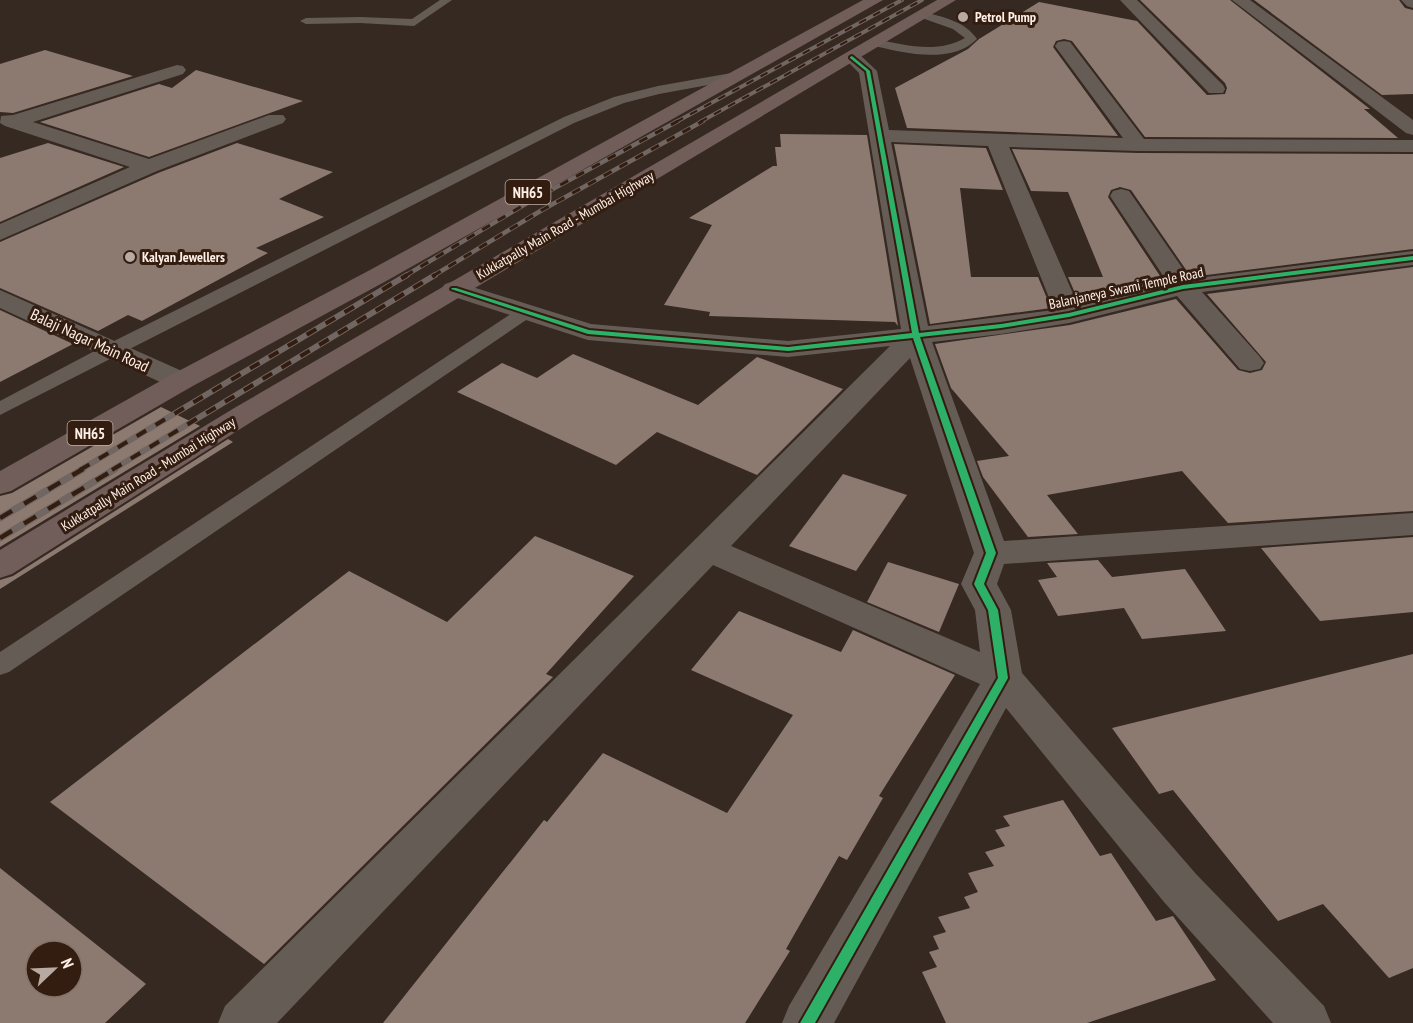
<svg xmlns="http://www.w3.org/2000/svg" width="1413" height="1023" font-family="'PT Sans Narrow',sans-serif">
<style>
.building{fill:#8c7a70;fill-rule:evenodd}
.lines{fill:none;stroke-linecap:round;stroke-linejoin:round}
.service{fill:#665c56;fill-rule:evenodd}
.minor{fill:#665c56;fill-rule:evenodd}
.trunk{fill:#715e5a;fill-rule:evenodd}
.rail-far3-casing{stroke:#716661;stroke-width:4}
.rail-far2-casing{stroke:#716661;stroke-width:4.5}
.rail-far1-casing{stroke:#716661;stroke-width:6}
.rail-casing{stroke:#716661;stroke-width:7}
.rail-far3{stroke:#331d11;stroke-width:2;stroke-dasharray:8;stroke-linecap:butt}
.rail-far2{stroke:#331d11;stroke-width:3;stroke-dasharray:9;stroke-linecap:butt}
.rail-far1{stroke:#331d11;stroke-width:4;stroke-dasharray:11;stroke-linecap:butt}
.rail{stroke:#331d11;stroke-width:4.5;stroke-dasharray:14;stroke-linecap:butt}
.cycleway-casing{stroke:#331d11;stroke-width:4}
.cycleway{fill:#2db169;fill-rule:evenodd}
.poi-dot{fill:#b9aaa1;stroke:#331d11;stroke-width:2}
.labels{text-anchor:middle;dominant-baseline:central;stroke-width:6;stroke-linejoin:round;paint-order:stroke}
.far-poi-label{font-size:14px;font-weight:bold;fill:#ffefe6;stroke:#331d11;text-anchor:start}
.far-street-label{font-size:14px;fill:#ffefe6;stroke:#331d11}
.shield{fill:#331d11;stroke:#c2b0a6;stroke-width:1.5}
.shield-label{font-size:15px;font-weight:bold;fill:#ffefe6}
.street-label{font-size:16px;fill:#ffefe6;stroke:#331d11}
</style>
<rect width="100%" height="100%" fill="#362922"/>
<g class="building">
<polygon points="1140,0 1230,0 1370,109 1364,109 1398,138 1145,137 1072,41 1064,39 1056,41 1053,47 1118,136 907,128 895,88 968,49 979,39 1039,2 1137,21 1207,95 1225,94 1227,88 1225,83"/>
<polygon points="1254,0 1399,0 1405,8 1413,10 1413,94 1382,95"/>
<polygon points="45,50 133,76 13,113 0,112 0,64"/>
<polygon points="196,70 303,101 149,157 40,122 159,84 172,88"/>
<polygon points="780,134 867,135 898,326 895,322 709,316 710,312 664,305 712,225 689,218 773,166 777,166 775,147 781,147"/>
<polygon points="48,143 124,167 0,222 0,158"/>
<polygon points="237,143 333,172 279,199 324,217 256,248 268,253 142,321 128,315 98,331 0,288 0,242 158,173"/>
<polygon points="894,144 986,148 1003,190 960,188 971,277 1038,277 1051,308 930,324"/>
<polygon points="1012,149 1138,153 1413,154 1413,249 1191,277 1131,190 1120,187 1111,190 1108,197 1164,282 1079,302 1068,277 1103,277 1068,192 1031,191"/>
<polygon points="1413,267 1413,511 1228,523 1182,471 1047,495 1078,534 1028,537 983,477 977,461 1009,456 951,388 935,344 1070,325 1176,299 1238,370 1250,373 1262,370 1266,362 1207,294"/>
<polygon points="0,310 73,344 0,382"/>
<polygon points="573,354 698,405 757,357 843,389 757,475 657,432 616,465 457,392 502,363 537,378"/>
<polygon points="161,407 200,426 0,547 0,496 12,493"/>
<polygon points="228,439 233,442 0,589 0,580 13,576"/>
<polygon points="843,474 907,495 856,571 789,546"/>
<polygon points="535,536 634,576 546,674 553,677 264,964 50,802 349,571 447,622"/>
<polygon points="1413,537 1413,612 1320,621 1261,548"/>
<polygon points="1098,560 1112,577 1185,569 1226,631 1142,639 1124,608 1058,616 1038,580 1057,577 1047,563"/>
<polygon points="888,562 959,584 939,632 867,602"/>
<polygon points="739,611 841,652 853,630 955,675 879,796 883,798 847,860 839,856 786,949 790,951 745,1023 383,1023 544,820 547,822 603,753 727,813 793,715 691,670"/>
<polygon points="1413,654 1413,968 1389,978 1323,904 1278,921 1173,790 1159,794 1112,728"/>
<polygon points="1063,800 1100,856 1111,853 1156,921 1173,916 1216,980 1087,1023 946,1023 922,972 937,967 929,952 939,949 933,936 946,932 938,917 970,908 964,897 978,892 968,873 994,866 985,852 1005,846 995,830 1010,826 1003,816"/>
<path d="M 0,868 L 146,984 L 105,1023 L 0,1023 ZM 36,951 L 72,951 L 72,987 L 36,987 Z"/>
</g>
<g class="lines">
<g class="service">
<polygon points="440,0 452,0 414,26 360,23 306,24 300,21 306,18 360,17 412,19"/>
<path d="M 923,12 C 943,17 965,21 977,39 C 952,65 902,53 871,45 L 869,43 L 875,39 C 905,45 937,54 965,38 L 953,29 L 919,17 L 917,15 Z"/>
<polygon points="737,72 741,73 743,76 741,79 659,94 624,103 574,123 0,415 0,401 104,346 564,117 614,97 658,86"/>
<polygon points="526,307 532,308 535,312 532,316 9,672 0,675 0,652 520,308"/>
</g>
<g class="minor">
<polygon points="1120,0 1137,0 1223,85 1225,89 1223,93 1209,93"/>
<polygon points="1232,0 1250,0 1413,120 1413,135 1406,133"/>
<polygon points="1401,0 1413,0 1413,8 1407,6"/>
<path d="M 1064,41 L 1070,42 L 1144,139 L 1413,140 L 1413,152 L 1138,151 L 1009,147 L 1078,305 L 1168,283 L 1110,196 L 1113,191 L 1121,189 L 1129,191 L 1190,279 L 1413,251 L 1413,265 L 1202,292 L 1260,357 L 1264,363 L 1260,369 L 1250,371 L 1240,369 L 1177,296 L 1069,323 L 1001,334 L 932,342 L 1004,541 L 1413,513 L 1413,535 L 1004,564 L 997,584 L 1011,610 L 1022,673 L 1196,874 L 1324,1006 L 1331,1023 L 1273,1023 L 1164,902 L 1006,708 L 834,1023 L 782,1023 L 789,1006 L 980,684 L 713,565 L 277,1023 L 218,1023 L 225,1006 L 890,346 L 788,357 L 588,340 L 445,294 L 441,289 L 445,284 L 454,281 L 463,284 L 591,324 L 788,341 L 901,329 L 859,73 L 843,57 L 846,53 L 858,53 L 877,71 L 889,130 L 1123,138 L 1055,46 L 1058,42 ZM 891,142 L 988,146 L 1054,310 L 928,326 ZM 910,358 L 974,553 L 961,584 L 975,610 L 980,652 L 731,546 Z"/>
<polygon points="177,65 183,66 186,70 183,74 33,122 149,159 269,115 283,115 286,119 283,123 157,171 0,240 0,224 130,167 5,126 0,123 1,116 13,115"/>
<polygon points="0,290 191,375 195,381 191,387 181,390 171,387 0,308"/>
</g>
<g class="trunk">
<polygon points="863,0 883,0 388,280 191,387 11,491 0,494 0,471 171,375 370,270"/>
<polygon points="937,0 956,0 256,419 12,574 0,578 0,550 236,407"/>
</g>
<defs>
<g id="rail-far3">
<polyline points="676,122 902,0"/>
<polyline points="700,122 922,0"/>
</g>
<g id="rail-far2">
<polyline points="405,276 527,203 678,121"/>
<polyline points="433,276 542,210 703,121"/>
</g>
<g id="rail-far1">
<polyline points="80,470 407,275"/>
<polyline points="112,470 435,275"/>
</g>
<g id="rail">
<polyline points="0,518 83,469"/>
<polyline points="0,538 115,469"/>
</g>
</defs>
<use href="#rail-far3" class="rail-far3-casing"/>
<use href="#rail-far2" class="rail-far2-casing"/>
<use href="#rail-far1" class="rail-far1-casing"/>
<use href="#rail" class="rail-casing"/>
<use href="#rail-far3" class="rail-far3"/>
<use href="#rail-far2" class="rail-far2"/>
<use href="#rail-far1" class="rail-far1"/>
<use href="#rail" class="rail"/>
<defs>
<polygon id="cycleway" points="852,56 870,71 919,333 1001,324 1069,313 1183,285 1413,256 1413,260 1183,289 1069,317 1001,328 920,337 996,553 984,584 998,610 1008,678 815,1023 800,1023 998,678 988,610 974,584 986,553 913,338 788,351 588,334 451,289 452,288 456,288 589,330 788,347 912,333 866,71 850,58 850,57"/>
</defs>
<use href="#cycleway" class="cycleway-casing"/>
<use href="#cycleway" class="cycleway"/>
</g>
<g class="poi-dot">
<circle cx="963" cy="17" r="6"/>
<circle cx="130" cy="257" r="6"/>
</g>
<g class="labels">
<g class="far-poi-label">
<text x="975" y="17">Petrol Pump</text>
<text x="142" y="257">Kalyan Jewellers</text>
</g>
<g class="far-street-label">
<text transform="translate(565 225) rotate(-30)">Kukkatpally Main Road - Mumbai Highway</text>
<text transform="translate(1126 288) rotate(-12)">Balanjaneya Swami Temple Road</text>
<text transform="translate(148 474) rotate(-32)">Kukkatpally Main Road - Mumbai Highway</text>
</g>
<g class="shield">
<rect x="505.5" y="180" width="45" height="24" rx="4.5"/>
<rect x="67.5" y="421" width="45" height="24" rx="4.5"/>
</g>
<g class="shield-label">
<text x="528" y="192">NH65</text>
<text x="90" y="433">NH65</text>
</g>
<g class="street-label">
<text transform="translate(90 340) rotate(25)">Balaji Nagar Main Road</text>
</g>
</g>
<g transform="translate(54 969) rotate(67)"><circle r="28" fill="#331d11" stroke="#857166" stroke-width="1.5"/>
<path d="M0-4.5L10 22L0 15L-10 22Z" fill="#b9aaa1"/>
<text y="-9" font-size="16" font-weight="bold" text-anchor="middle" fill="#ffefe6">N</text>
</g>
</svg>
